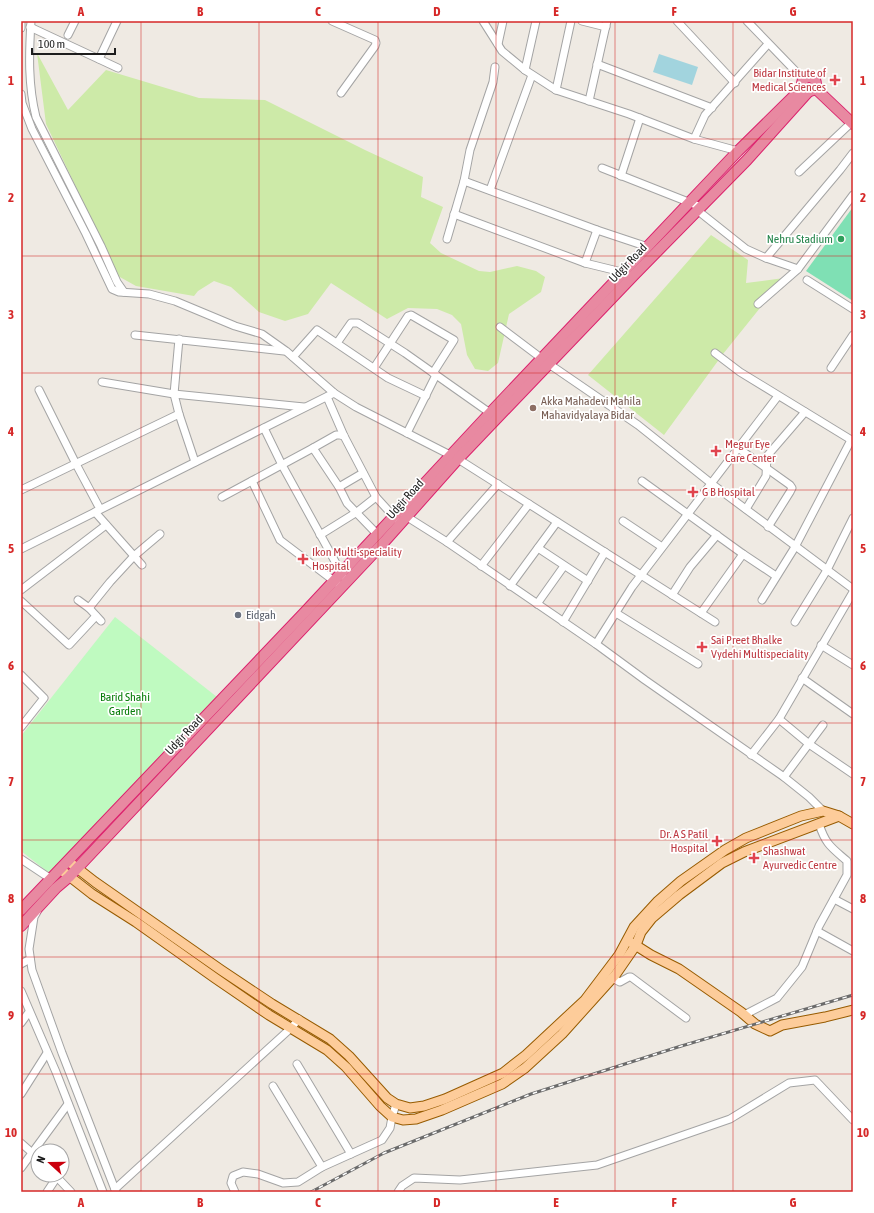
<svg xmlns="http://www.w3.org/2000/svg" width="874" height="1213" font-family="'Asap Condensed',sans-serif">
<style>
.grass{fill:#cdeaa8}
.park{fill:#bffac0}
.pitch{fill:#7fe0b4}
.water{fill:#a2d4de}
.lines{fill:none;stroke-linecap:round;stroke-linejoin:round}
.minor-casing{stroke:#a4a4a4;stroke-width:9}
.major-casing{stroke:#975b00;stroke-width:11}
.highway-casing{stroke:#dc216d;stroke-width:12}
.minor{stroke:#fff;stroke-width:7}
.major{stroke:#fdcc9a;stroke-width:9}
.highway{stroke:#e889a1;stroke-width:10}
.rail-casing{stroke:#6b6b6b;stroke-width:3}
.rail{stroke:#fff;stroke-width:1.5;stroke-dasharray:4.5;stroke-linecap:butt}
.grid{fill:none;stroke:#d62828;stroke-width:1;stroke-opacity:0.55}
.health-dot{fill:#e0444e;stroke:#fff;stroke-width:1.5}
.leisure-dot{fill:#2e9e5b;stroke:#fff;stroke-width:1.5}
.education-dot{fill:#8d6e63;stroke:#fff;stroke-width:1.5}
.worship-dot{fill:#6b7280;stroke:#fff;stroke-width:1.5}
.labels{text-anchor:middle;dominant-baseline:central;stroke-width:3.5;stroke-linejoin:round;paint-order:stroke}
.health-label{font-size:12px;fill:#be3a42;stroke:#fff;text-anchor:start}
.leisure-label{font-size:12px;fill:#27864d;stroke:#fff;text-anchor:end}
.street-label{font-size:12px;fill:#1d1d1d;stroke:#fff}
.education-label{font-size:12px;fill:#785e54;stroke:#fff;text-anchor:start}
.worship-label{font-size:12px;fill:#5b616d;stroke:#fff;text-anchor:start}
.park-label{font-size:12px;fill:#097e0b;stroke:#fff}
.neatline{fill:none;stroke:#d62828;stroke-width:1.5}
.grid-label{font-size:13px;text-anchor:middle;font-weight:bold;fill:#d62828}
</style>
<rect width="100%" height="100%" fill="#efeae3"/>
<g class="grass">
<polygon points="37,53 68,110 106,70 199,98 265,100 365,150 423,177 421,197 443,207 430,243 441,253 479,271 490,272 517,266 536,271 545,277 541,292 509,314 498,363 488,371 475,369 467,355 461,324 452,315 437,309 408,308 387,319 331,283 308,314 285,321 259,312 231,287 214,281 198,291 194,296 136,286 118,276 46,124"/>
<polygon points="711,235 748,260 746,283 784,278 723,354 664,435 588,375"/>
</g>
<polygon class="park" points="115,617 217,697 53,876 21,851 21,736"/>
<polygon class="pitch" points="853,207 853,301 806,271"/>
<polygon class="water" points="659,54 698,67 692,85 653,72"/>
<g class="lines">
<defs>
<g id="minor">
<path d="M 31,21 C 29,54 28,85 36,117 L 101,246 L 117,282 L 124,292"/>
<polyline points="332,21 375,40 376,43 375,46 341,93"/>
<polyline points="483,21 502,51 525,70 556,90 629,114 694,139 738,151"/>
<polyline points="582,21 606,27"/>
<polyline points="677,21 735,83"/>
<polyline points="747,21 804,80"/>
<polyline points="30,27 118,68"/>
<polyline points="21,28 21,21"/>
<polyline points="68,35 75,21"/>
<polyline points="498,44 503,21"/>
<polyline points="99,59 117,21"/>
<polyline points="597,64 712,108"/>
<polyline points="525,70 536,21"/>
<polyline points="556,90 571,21"/>
<polyline points="21,94 22,103 32,129 86,234 112,289 119,292 149,294 175,301 235,326 262,334 286,351 334,393 356,407 458,459 715,622"/>
<polyline points="589,101 607,21"/>
<polyline points="694,139 705,115 768,44"/>
<polyline points="602,168 701,207"/>
<polyline points="799,172 851,123"/>
<polyline points="621,176 640,118"/>
<polyline points="464,181 597,230"/>
<polyline points="490,190 532,75"/>
<polyline points="697,210 746,249 766,258 798,269"/>
<polyline points="454,214 585,263 626,273"/>
<polyline points="447,239 464,181 470,150 493,82 495,67"/>
<polyline points="766,258 840,170 853,153"/>
<polyline points="585,263 597,230 648,247"/>
<polyline points="807,280 853,309"/>
<polyline points="758,304 798,269 853,195"/>
<polyline points="500,327 549,364 638,425 712,484 853,589"/>
<polyline points="135,335 284,351"/>
<polyline points="179,339 174,394 179,414"/>
<polyline points="337,343 351,323 358,323 405,353 490,413"/>
<polyline points="715,353 740,372 853,441"/>
<polyline points="293,357 317,330 388,378 426,396"/>
<polyline points="374,368 408,316 411,315 454,340 433,373"/>
<polyline points="831,368 853,335"/>
<polyline points="102,382 174,394 304,407"/>
<polyline points="39,390 76,464 100,509"/>
<polyline points="327,397 344,436 376,497 396,519"/>
<polyline points="264,428 282,465 343,576"/>
<polyline points="407,433 436,375"/>
<polyline points="313,448 336,435 340,435 344,436"/>
<polyline points="738,448 790,485 792,488 790,492 768,527"/>
<polyline points="252,481 280,540 338,584"/>
<polyline points="642,481 743,554 776,576"/>
<polyline points="339,487 363,473"/>
<polyline points="21,490 179,414 195,462"/>
<polyline points="222,497 313,448 339,487 347,503 377,534"/>
<polyline points="746,509 766,476 767,456 805,412"/>
<polyline points="95,512 142,565"/>
<polyline points="404,515 447,542 596,644 645,680 784,777 809,797 823,811"/>
<polyline points="623,521 662,547"/>
<polyline points="320,535 357,512 376,497"/>
<polyline points="447,542 498,484"/>
<polyline points="538,548 588,581"/>
<polyline points="21,549 334,393"/>
<polyline points="481,566 529,504"/>
<polyline points="510,586 557,522"/>
<polyline points="21,590 106,525"/>
<polyline points="853,592 779,719 809,744 853,774"/>
<polyline points="672,595 690,567 717,535"/>
<polyline points="78,600 89,608 101,621"/>
<polyline points="762,600 795,547 851,440"/>
<polyline points="21,601 69,645 96,616"/>
<polyline points="537,604 564,566"/>
<polyline points="89,608 110,582 134,556 160,534"/>
<polyline points="616,613 698,664"/>
<polyline points="701,613 743,554"/>
<polyline points="563,622 605,552"/>
<polyline points="795,622 827,570 853,518"/>
<polyline points="596,644 632,587 778,396"/>
<polyline points="821,645 853,665"/>
<polyline points="21,675 44,698 21,727"/>
<polyline points="802,678 853,714"/>
<polyline points="751,755 779,719"/>
<polyline points="784,777 823,725"/>
<polyline points="21,859 51,879"/>
<polyline points="834,899 853,909"/>
<polyline points="37,912 34,917 29,949 32,970 62,1053 116,1192"/>
<polyline points="817,931 853,951"/>
<polyline points="21,964 30,959"/>
<polyline points="612,978 620,982 629,977 631,977 686,1018"/>
<polyline points="21,991 56,1072 103,1192"/>
<path d="M 744,1015 L 777,998 L 802,967 L 819,926 L 847,875 L 847,861 C 831,847 826,845 819,824"/>
<polyline points="21,1023 29,1012"/>
<polyline points="297,1064 351,1154"/>
<polyline points="273,1086 322,1167"/>
<polyline points="21,1094 47,1053"/>
<polyline points="21,1143 38,1158"/>
<polyline points="21,1168 68,1104"/>
<polyline points="55,1175 71,1192"/>
<polyline points="115,1189 291,1028 299,1019"/>
<polyline points="47,1192 57,1177"/>
<polyline points="235,1192 231,1183 233,1176 243,1172 258,1174 283,1183 298,1182 322,1167 382,1140 390,1128 392,1117 396,1104"/>
<polyline points="398,1192 402,1186 414,1178 460,1180 597,1165 730,1119 789,1083 815,1080 853,1120"/>
</g>
<g id="major">
<polyline points="68,861 95,882 221,970 272,1004 330,1039 349,1056 387,1098 396,1104 410,1108 424,1106 445,1099 503,1073 526,1055 585,1000 619,955 634,927 657,902 681,881 725,850 746,838 801,816 823,811 839,816 853,824"/>
<polyline points="60,869 92,894 136,922 215,978 269,1015 327,1050 346,1067 380,1106 392,1117 403,1120 416,1119 442,1110 502,1084 525,1068 562,1034 616,974 636,945 641,932 652,918 679,895 722,863 744,852 839,816"/>
<polyline points="632,943 651,955 679,969 741,1012 755,1024 770,1031 782,1025 825,1017 853,1010"/>
</g>
<g id="highway">
<circle cx="809" cy="84" r="7"/>
<polyline points="815,88 853,124"/>
<polyline points="21,910 305,612 490,413 738,151 803,87"/>
<polyline points="21,926 56,888 69,877 385,541 458,459 634,275 747,160 809,91"/>
</g>
</defs>
<use href="#minor" class="minor-casing"/>
<use href="#major" class="major-casing"/>
<use href="#highway" class="highway-casing"/>
<use href="#minor" class="minor"/>
<use href="#major" class="major"/>
<use href="#highway" class="highway"/>
<defs>
<polyline id="rail" points="311,1192 384,1153 531,1094 678,1047 853,995"/>
</defs>
<use href="#rail" class="rail-casing"/>
<use href="#rail" class="rail"/>
</g>
<path class="grid" d="M 141,21 L 141,1192M 259,21 L 259,1192M 378,21 L 378,1192M 496,21 L 496,1192M 615,21 L 615,1192M 733,21 L 733,1192M 21,139 L 853,139M 21,256 L 853,256M 21,373 L 853,373M 21,490 L 853,490M 21,606 L 853,606M 21,723 L 853,723M 21,840 L 853,840M 21,957 L 853,957M 21,1074 L 853,1074"/>
<g class="health-dot">
<path d="M833 74h4v4h4v4h-4v4h-4v-4h-4v-4h4z"/>
<path d="M714 445h4v4h4v4h-4v4h-4v-4h-4v-4h4z"/>
<path d="M691 486h4v4h4v4h-4v4h-4v-4h-4v-4h4z"/>
<path d="M301 553h4v4h4v4h-4v4h-4v-4h-4v-4h4z"/>
<path d="M700 641h4v4h4v4h-4v4h-4v-4h-4v-4h4z"/>
<path d="M715 835h4v4h4v4h-4v4h-4v-4h-4v-4h4z"/>
<path d="M752 852h4v4h4v4h-4v4h-4v-4h-4v-4h4z"/>
</g>
<circle class="leisure-dot" cx="841" cy="239" r="4"/>
<circle class="education-dot" cx="533" cy="408" r="4"/>
<circle class="worship-dot" cx="238" cy="615" r="4"/>
<g class="labels">
<g class="health-label">
<text x="826" y="73" text-anchor="end">Bidar Institute of<tspan x="826" dy="14">Medical Sciences</tspan></text>
<text x="725" y="444">Megur Eye<tspan x="725" dy="14">Care Center</tspan></text>
<text x="702" y="492">G B Hospital</text>
<text x="312" y="552">Ikon Multi-speciality<tspan x="312" dy="14">Hospital</tspan></text>
<text x="711" y="640">Sai Preet Bhalke<tspan x="711" dy="14">Vydehi Multispeciality</tspan></text>
<text x="708" y="834" text-anchor="end">Dr. A S Patil<tspan x="708" dy="14">Hospital</tspan></text>
<text x="763" y="851">Shashwat<tspan x="763" dy="14">Ayurvedic Centre</tspan></text>
</g>
<g class="leisure-label">
<text x="833" y="239">Nehru Stadium</text>
</g>
<g class="street-label">
<text transform="translate(628 263) rotate(-46)">Udgir Road</text>
<text transform="translate(405 499) rotate(-48)">Udgir Road</text>
<text transform="translate(184 735) rotate(-47)">Udgir Road</text>
</g>
<g class="education-label">
<text x="541" y="401">Akka Mahadevi Mahila<tspan x="541" dy="14">Mahavidyalaya Bidar</tspan></text>
</g>
<g class="worship-label">
<text x="246" y="615">Eidgah</text>
</g>
<g class="park-label">
<text x="125" y="697">Barid Shahi<tspan x="125" dy="14">Garden</tspan></text>
</g>
</g>
<rect width="874" height="1213" fill="none" stroke="#ffffff" stroke-width="44"/>
<g transform="translate(50 1163) rotate(291)"><circle r="19" fill="#ffffff" stroke="#a5a5a5"/>
<path d="M0-3L7 15L0 10L-7 15Z" fill="#cb000d"/>
<text y="-6" font-size="11" font-weight="bold" text-anchor="middle" fill="#1d1d1d">N</text>
</g>
<path d="M32 48v6h83v-6" fill="none" stroke="#1d1d1d" stroke-width="2"/>
<text x="38" y="48" font-size="12" fill="#1d1d1d" stroke="#ffffff" stroke-width="3" paint-order="stroke">100 m</text>
<rect x="22" y="22" width="830" height="1169" class="neatline"/>
<g class="grid-label">
<text x="81" y="16">A</text>
<text x="200" y="16">B</text>
<text x="318" y="16">C</text>
<text x="437" y="16">D</text>
<text x="556" y="16">E</text>
<text x="674" y="16">F</text>
<text x="793" y="16">G</text>
<text x="11" y="85">1</text>
<text x="863" y="85">1</text>
<text x="11" y="202">2</text>
<text x="863" y="202">2</text>
<text x="11" y="319">3</text>
<text x="863" y="319">3</text>
<text x="11" y="436">4</text>
<text x="863" y="436">4</text>
<text x="11" y="553">5</text>
<text x="863" y="553">5</text>
<text x="11" y="670">6</text>
<text x="863" y="670">6</text>
<text x="11" y="786">7</text>
<text x="863" y="786">7</text>
<text x="11" y="903">8</text>
<text x="863" y="903">8</text>
<text x="11" y="1020">9</text>
<text x="863" y="1020">9</text>
<text x="11" y="1137">10</text>
<text x="863" y="1137">10</text>
<text x="81" y="1207">A</text>
<text x="200" y="1207">B</text>
<text x="318" y="1207">C</text>
<text x="437" y="1207">D</text>
<text x="556" y="1207">E</text>
<text x="674" y="1207">F</text>
<text x="793" y="1207">G</text>
</g>
</svg>
